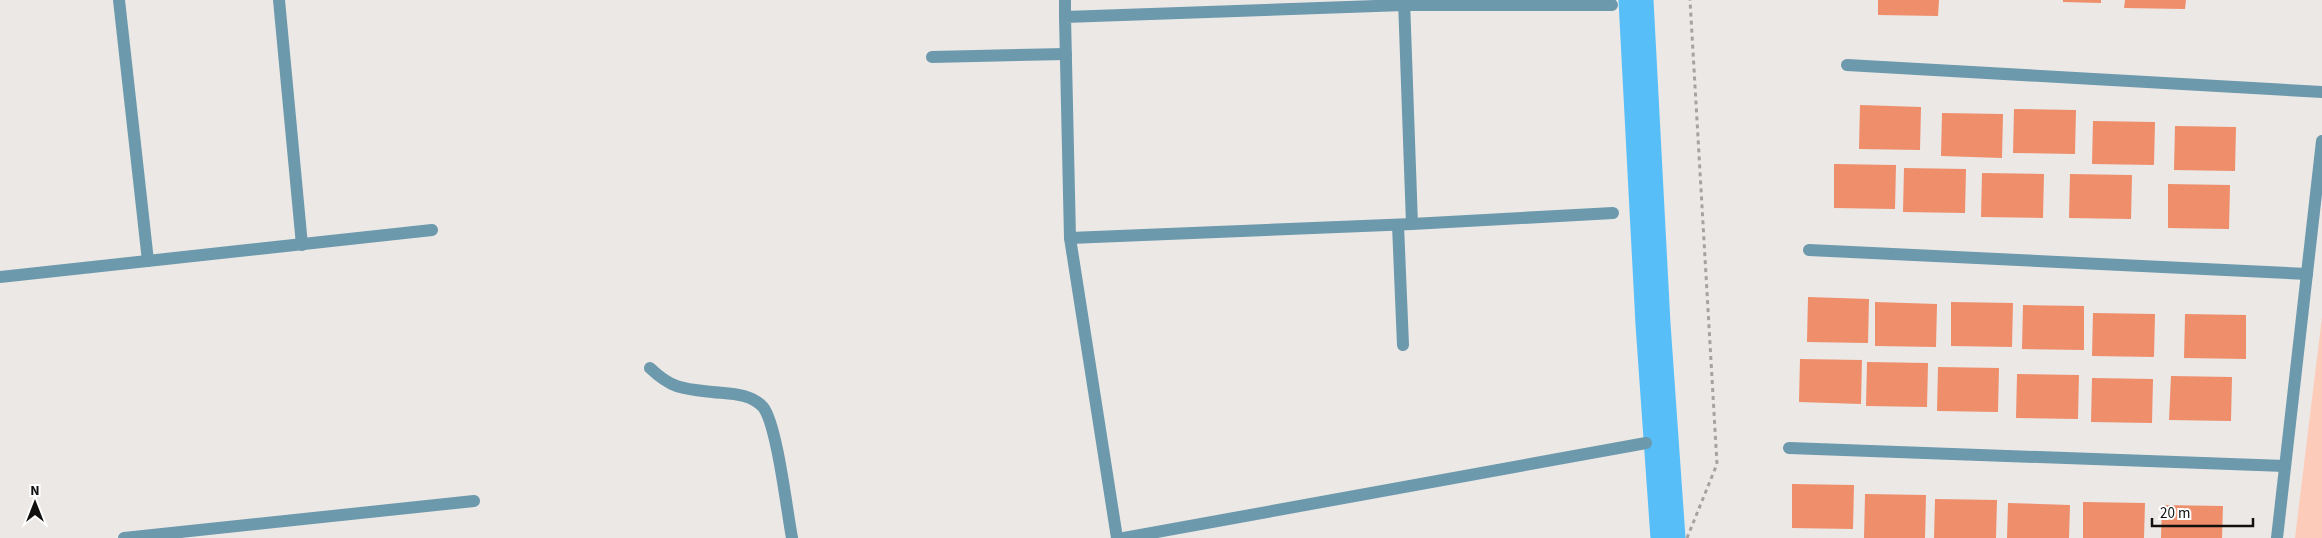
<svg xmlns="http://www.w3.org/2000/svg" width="2322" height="538" font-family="'Source Sans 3',sans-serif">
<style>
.green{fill:#fdcbb9}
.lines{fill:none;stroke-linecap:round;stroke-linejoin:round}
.canal{stroke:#57bef8;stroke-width:35}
.building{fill:#ee8e6b}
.path{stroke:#a5a2a0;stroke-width:3;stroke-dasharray:4 4;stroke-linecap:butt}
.minor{stroke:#6c99ac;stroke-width:12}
</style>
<rect width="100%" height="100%" fill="#ece8e6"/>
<polygon class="green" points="2322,317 2322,538 2295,538"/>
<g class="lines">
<polyline class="canal" points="1636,0 1653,324 1668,538"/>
</g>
<g class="building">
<polygon points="1878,0 1939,0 1938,16 1878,15"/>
<polygon points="2063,0 2101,0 2101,3 2063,2"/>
<polygon points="2125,0 2186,0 2185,9 2124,8"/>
<polygon points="1860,105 1921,107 1920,150 1859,149"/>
<polygon points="2014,109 2076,110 2075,154 2013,153"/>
<polygon points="1942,113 2003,114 2002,158 1941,156"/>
<polygon points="2093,121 2155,122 2154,165 2092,164"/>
<polygon points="2175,126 2236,127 2235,171 2174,170"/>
<polygon points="1834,164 1896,165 1895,209 1834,208"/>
<polygon points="1904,168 1966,169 1965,213 1903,212"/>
<polygon points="1982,173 2044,174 2043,218 1981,217"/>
<polygon points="2070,174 2132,175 2131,219 2069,218"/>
<polygon points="2168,184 2230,185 2229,229 2168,228"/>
<polygon points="1808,297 1869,299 1868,343 1807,342"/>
<polygon points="1875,302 1937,304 1936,347 1875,346"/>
<polygon points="1951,302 2013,303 2012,347 1951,346"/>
<polygon points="2023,305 2084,306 2084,350 2022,349"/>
<polygon points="2093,313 2155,314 2154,357 2092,356"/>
<polygon points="2185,314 2246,315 2246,359 2184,358"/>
<polygon points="1800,359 1862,360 1861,404 1799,402"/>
<polygon points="1867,362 1928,363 1927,407 1866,406"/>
<polygon points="1938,367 1999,368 1998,412 1937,411"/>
<polygon points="2017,374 2079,375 2078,419 2016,418"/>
<polygon points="2171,376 2232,377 2231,421 2169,420"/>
<polygon points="2092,378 2153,379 2152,423 2091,422"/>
<polygon points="1792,484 1854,485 1853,529 1792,528"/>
<polygon points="1865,494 1926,495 1925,538 1864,538"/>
<polygon points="1935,499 1997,500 1996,538 1934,538"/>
<polygon points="2083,502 2145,503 2144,538 2083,538"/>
<polygon points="2008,503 2070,505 2069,538 2007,538"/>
<polygon points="2162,505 2223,506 2222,538 2161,538"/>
</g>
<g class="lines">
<polyline class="path" points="1687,538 1717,464 1690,0"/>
<g class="minor">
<polyline points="119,0 148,261"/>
<polyline points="279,0 302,245"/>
<polyline points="1065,0 1065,17"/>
<polyline points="1404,0 1412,224"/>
<polyline points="932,57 1066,54"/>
<polyline points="1847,65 2322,92"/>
<polyline points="1398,225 1403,345"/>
<polyline points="1070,238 1065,17 1404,5 1612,5"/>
<polyline points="1809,250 2307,274"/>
<polyline points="0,277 432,230"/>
<path d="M 650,368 C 672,389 683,389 712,392 C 730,394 750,393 763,407 C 777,424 787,512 792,538"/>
<polyline points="1789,448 2285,466"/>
<polyline points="124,538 474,501"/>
<polyline points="1117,538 1070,238 1412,224 1613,213"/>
<polyline points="1124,538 1646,443"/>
<polyline points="2277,538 2322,141"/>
</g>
</g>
<g transform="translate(35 503)" stroke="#ffffff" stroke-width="4" paint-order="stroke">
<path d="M0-4L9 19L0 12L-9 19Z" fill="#11100f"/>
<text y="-8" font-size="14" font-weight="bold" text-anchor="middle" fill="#11100f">N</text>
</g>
<path d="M2152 518v8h101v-8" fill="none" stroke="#11100f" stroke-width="2.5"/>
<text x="2160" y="518" font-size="15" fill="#11100f" stroke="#ffffff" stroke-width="4" paint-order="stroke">20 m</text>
</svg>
